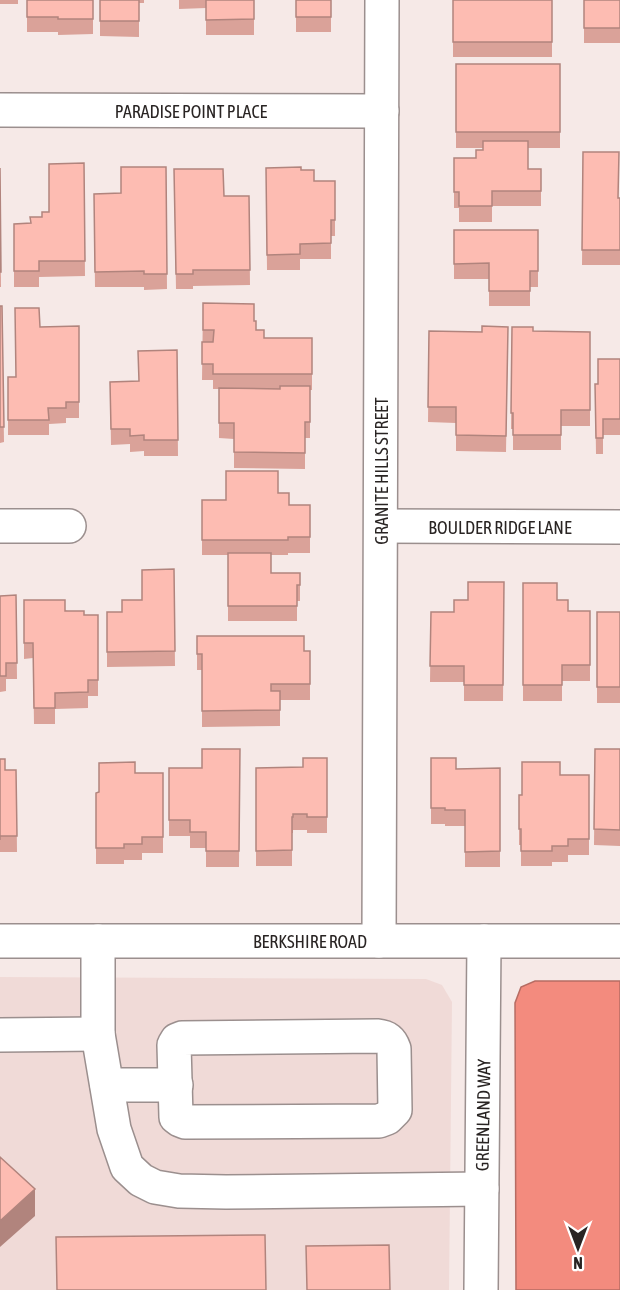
<svg xmlns="http://www.w3.org/2000/svg" width="620" height="1290" font-family="'Asap Condensed',sans-serif">
<style>
.built{fill:#f0dad7}
.water{fill:#f38b7e;stroke:#b66c63;stroke-width:1.5}
.lines{fill:none;stroke-linecap:round;stroke-linejoin:round}
.minor-casing{stroke:#9b8f8e;stroke-width:36}
.minor{stroke:#fff;stroke-width:33}
.wall{fill:#daa299}
.shaded-wall{fill:#b1847d}
.building{fill:#fdbcb2;stroke:#b1847d;stroke-width:1.5}
.labels{text-anchor:middle;dominant-baseline:central;stroke-width:4.5;stroke-linejoin:round;paint-order:stroke}
.street-label{font-size:18px;fill:#292423;stroke:#fff}
</style>
<rect width="100%" height="100%" fill="#f6e9e7"/>
<polygon class="built" points="0,977 426,979 442,985 452,1002 449,1290 0,1290"/>
<polygon class="water" points="535,981 620,981 620,1290 516,1290 515,1003 521,987"/>
<g class="lines">
<defs>
<g id="minor">
<polyline points="0,110 382,111"/>
<polyline points="0,526 69,526"/>
<polyline points="381,526 620,527"/>
<polyline points="0,941 620,941"/>
<polyline points="98,941 98,1034 114,1129 127,1167 141,1180 155,1187 179,1191 226,1192 482,1189"/>
<polyline points="379,941 382,0"/>
<polyline points="0,1035 98,1034"/>
<path d="M 377,1036 C 387,1037 391,1040 394,1049 L 395,1110 L 387,1118 L 379,1121 L 185,1122 L 180,1120 L 176,1117 L 174,1045 L 177,1040 L 182,1038 Z"/>
<polyline points="107,1085 176,1085"/>
<polyline points="481,1290 484,941"/>
</g>
</defs>
<use href="#minor" class="minor-casing"/>
<use href="#minor" class="minor"/>
</g>
<g class="wall">
<rect x="0" y="0" width="18" height="4"/>
<polygon points="27,0 93,0 93,34 58,35 58,32 27,32"/>
<polygon points="100,0 144,0 144,3 139,3 139,37 100,36"/>
<polygon points="179,0 254,0 254,35 206,35 206,8 179,9"/>
<rect x="296" y="0" width="35" height="32"/>
<rect x="453" y="0" width="99" height="57"/>
<rect x="584" y="0" width="36" height="43"/>
<polygon points="456,64 560,64 560,148 528,148 528,169 541,169 541,206 492,206 492,222 459,222 459,208 454,208 454,158 476,158 483,150 483,148 456,148"/>
<polygon points="583,152 618,198 620,198 620,265 582,265"/>
<polygon points="84,163 85,276 39,277 39,287 14,287 14,224 30,223 42,217 49,212"/>
<polygon points="166,167 167,289 144,290 144,287 95,287 94,194 121,193"/>
<polygon points="0,168 1,287 0,287"/>
<polygon points="266,168 314,181 335,181 335,236 331,236 331,259 300,259 300,270 267,270"/>
<polygon points="174,169 224,196 249,196 250,285 193,286 193,289 176,289"/>
<polygon points="454,230 538,230 538,287 530,287 530,306 489,306 489,279 454,279"/>
<polygon points="203,303 254,321 256,330 264,338 312,338 312,390 310,390 310,438 305,438 305,469 234,468 234,439 219,438 219,389 213,389 213,380 202,380"/>
<polygon points="0,306 2,306 4,442 0,443"/>
<polygon points="79,326 79,418 66,418 66,423 49,424 49,435 8,435 8,377 16,377 40,327"/>
<polygon points="508,327 506,452 456,451 456,423 428,422 429,331 482,332"/>
<polygon points="512,327 533,331 590,332 590,426 561,426 561,450 513,450 513,429 511,429"/>
<polygon points="177,350 178,456 144,456 144,451 130,452 130,444 111,445 110,382 138,381"/>
<polygon points="620,359 620,435 603,435 603,454 596,454 595,384 598,384"/>
<polygon points="278,493 289,505 310,505 310,553 288,553 288,555 271,555 271,573 300,573 300,601 297,601 297,621 228,621 228,555 202,555 202,500 226,500"/>
<polygon points="174,569 175,666 107,667 107,612 122,612 142,600"/>
<polygon points="504,582 503,701 464,701 464,682 430,682 431,612 454,612 468,600"/>
<polygon points="523,583 568,611 590,611 590,681 562,681 562,701 523,701"/>
<polygon points="16,595 17,679 6,679 6,691 0,692 0,596"/>
<polygon points="24,600 84,615 98,615 98,696 88,696 88,708 55,709 55,724 34,724 33,658 24,659"/>
<rect x="597" y="612" width="23" height="91"/>
<polygon points="197,636 304,651 310,651 310,700 280,700 280,726 202,727 202,670 197,670"/>
<polygon points="240,749 239,867 206,867 206,848 190,848 190,836 169,836 169,768 202,768"/>
<polygon points="595,749 620,749 620,846 594,845"/>
<polygon points="327,758 327,833 307,833 307,830 293,830 293,833 292,833 292,866 256,866 256,768 303,767"/>
<polygon points="431,758 456,769 500,768 500,867 465,867 465,826 445,826 445,824 431,824"/>
<polygon points="0,759 5,770 16,770 17,852 0,852 0,856"/>
<polygon points="135,773 163,773 163,853 142,853 142,860 124,860 124,864 96,864 96,793 99,792"/>
<polygon points="560,775 589,775 589,855 568,855 568,862 552,862 552,866 521,866 521,845 519,845 519,795 522,795"/>
</g>
<polygon class="shaded-wall" points="35,1189 35,1216 0,1247 0,1221"/>
<g class="building">
<polygon points="27,0 93,0 93,19 58,19 58,17 27,17"/>
<rect x="100" y="0" width="39" height="21"/>
<polygon points="206,0 254,0 254,19 206,20"/>
<rect x="296" y="0" width="35" height="17"/>
<rect x="453" y="0" width="99" height="42"/>
<rect x="584" y="0" width="36" height="28"/>
<rect x="456" y="64" width="104" height="68"/>
<polygon points="483,141 528,141 528,169 541,169 541,191 492,191 492,206 459,206 459,192 454,192 454,158 476,158 476,150 483,150"/>
<polygon points="583,152 619,152 618,198 620,198 620,250 582,250"/>
<polygon points="84,163 85,261 39,261 39,271 14,271 14,224 31,223 30,217 42,217 42,212 49,212 49,164"/>
<polygon points="121,167 166,167 167,274 144,274 144,271 95,272 94,194 121,193"/>
<polygon points="301,167 301,170 314,170 314,181 335,181 335,220 331,220 331,243 300,244 300,254 267,255 266,168"/>
<polygon points="0,168 1,272 0,272"/>
<polygon points="174,169 223,169 224,196 249,196 250,270 193,270 193,274 176,274"/>
<polygon points="454,230 538,230 538,271 530,271 530,291 489,291 489,263 454,264"/>
<polygon points="203,303 254,304 254,321 256,321 256,330 264,330 264,338 312,338 312,374 213,374 213,364 202,364 202,342 213,342 214,330 203,330"/>
<polygon points="0,306 2,306 4,427 0,427"/>
<polygon points="15,308 39,308 40,327 79,326 79,402 66,402 66,408 48,408 49,420 8,420 8,377 16,377"/>
<polygon points="482,326 508,327 506,436 456,435 456,407 428,407 429,331 482,332"/>
<polygon points="512,327 533,327 533,331 590,332 590,410 561,410 561,435 513,435 513,413 511,413"/>
<polygon points="177,350 178,440 144,440 144,435 130,436 130,429 111,429 110,382 139,381 138,351"/>
<polygon points="598,359 620,359 620,419 603,419 603,438 596,438 595,384 598,384"/>
<polygon points="280,386 310,386 310,422 305,422 305,453 234,452 234,423 219,423 219,388 280,389"/>
<polygon points="226,471 278,471 278,493 289,493 289,505 310,505 310,537 288,537 288,540 202,540 202,500 226,500"/>
<polygon points="228,553 271,553 271,573 300,573 300,585 297,585 297,606 228,606"/>
<polygon points="174,569 175,651 107,652 107,612 122,612 122,600 142,600 142,570"/>
<polygon points="468,582 504,582 503,685 464,685 464,666 430,666 431,612 454,612 454,600 468,600"/>
<polygon points="523,583 557,583 557,600 568,600 568,611 590,611 590,665 562,665 562,685 523,685"/>
<polygon points="16,595 17,663 6,663 6,676 0,676 0,596"/>
<polygon points="24,600 65,600 65,611 84,611 84,615 98,615 98,680 88,680 88,692 55,693 55,708 34,708 33,643 24,643"/>
<rect x="597" y="612" width="23" height="75"/>
<polygon points="197,636 304,636 304,651 310,651 310,684 271,684 271,691 280,691 280,710 202,711 202,654 197,654"/>
<polygon points="202,749 240,749 239,851 206,851 206,832 190,832 190,820 169,820 169,768 202,768"/>
<polygon points="595,749 620,749 620,830 594,829"/>
<polygon points="303,758 327,758 327,817 307,817 307,814 293,814 293,817 292,817 292,850 256,851 256,768 303,767"/>
<polygon points="431,758 456,758 456,769 500,768 500,851 465,852 465,810 445,810 445,808 431,808"/>
<polygon points="0,759 5,759 5,770 16,770 17,836 0,836 0,840"/>
<polygon points="135,762 135,773 163,773 163,837 142,837 142,844 124,844 124,848 96,848 96,793 99,792 99,763"/>
<polygon points="522,762 560,762 560,775 589,775 589,839 568,839 568,846 552,846 552,851 521,851 521,829 519,829 519,795 522,795"/>
<polygon points="0,1157 35,1189 0,1221"/>
<polygon points="265,1235 266,1290 57,1290 56,1237"/>
<polygon points="389,1245 390,1290 307,1290 306,1246"/>
</g>
<g class="labels">
<g class="street-label">
<text x="191" y="111">PARADISE POINT PLACE</text>
<text transform="translate(381 471) rotate(-90)">GRANITE HILLS STREET</text>
<text x="500" y="527">BOULDER RIDGE LANE</text>
<text x="310" y="941">BERKSHIRE ROAD</text>
<text transform="translate(483 1115) rotate(-89)">GREENLAND WAY</text>
</g>
</g>
<g transform="translate(578 1248) rotate(180)" stroke="#ffffff" stroke-width="4.5" paint-order="stroke">
<path d="M0-4.5L10 22L0 15L-10 22Z" fill="#292423"/>
<text y="-9" font-size="16" font-weight="bold" text-anchor="middle" fill="#292423">N</text>
</g>
</svg>
